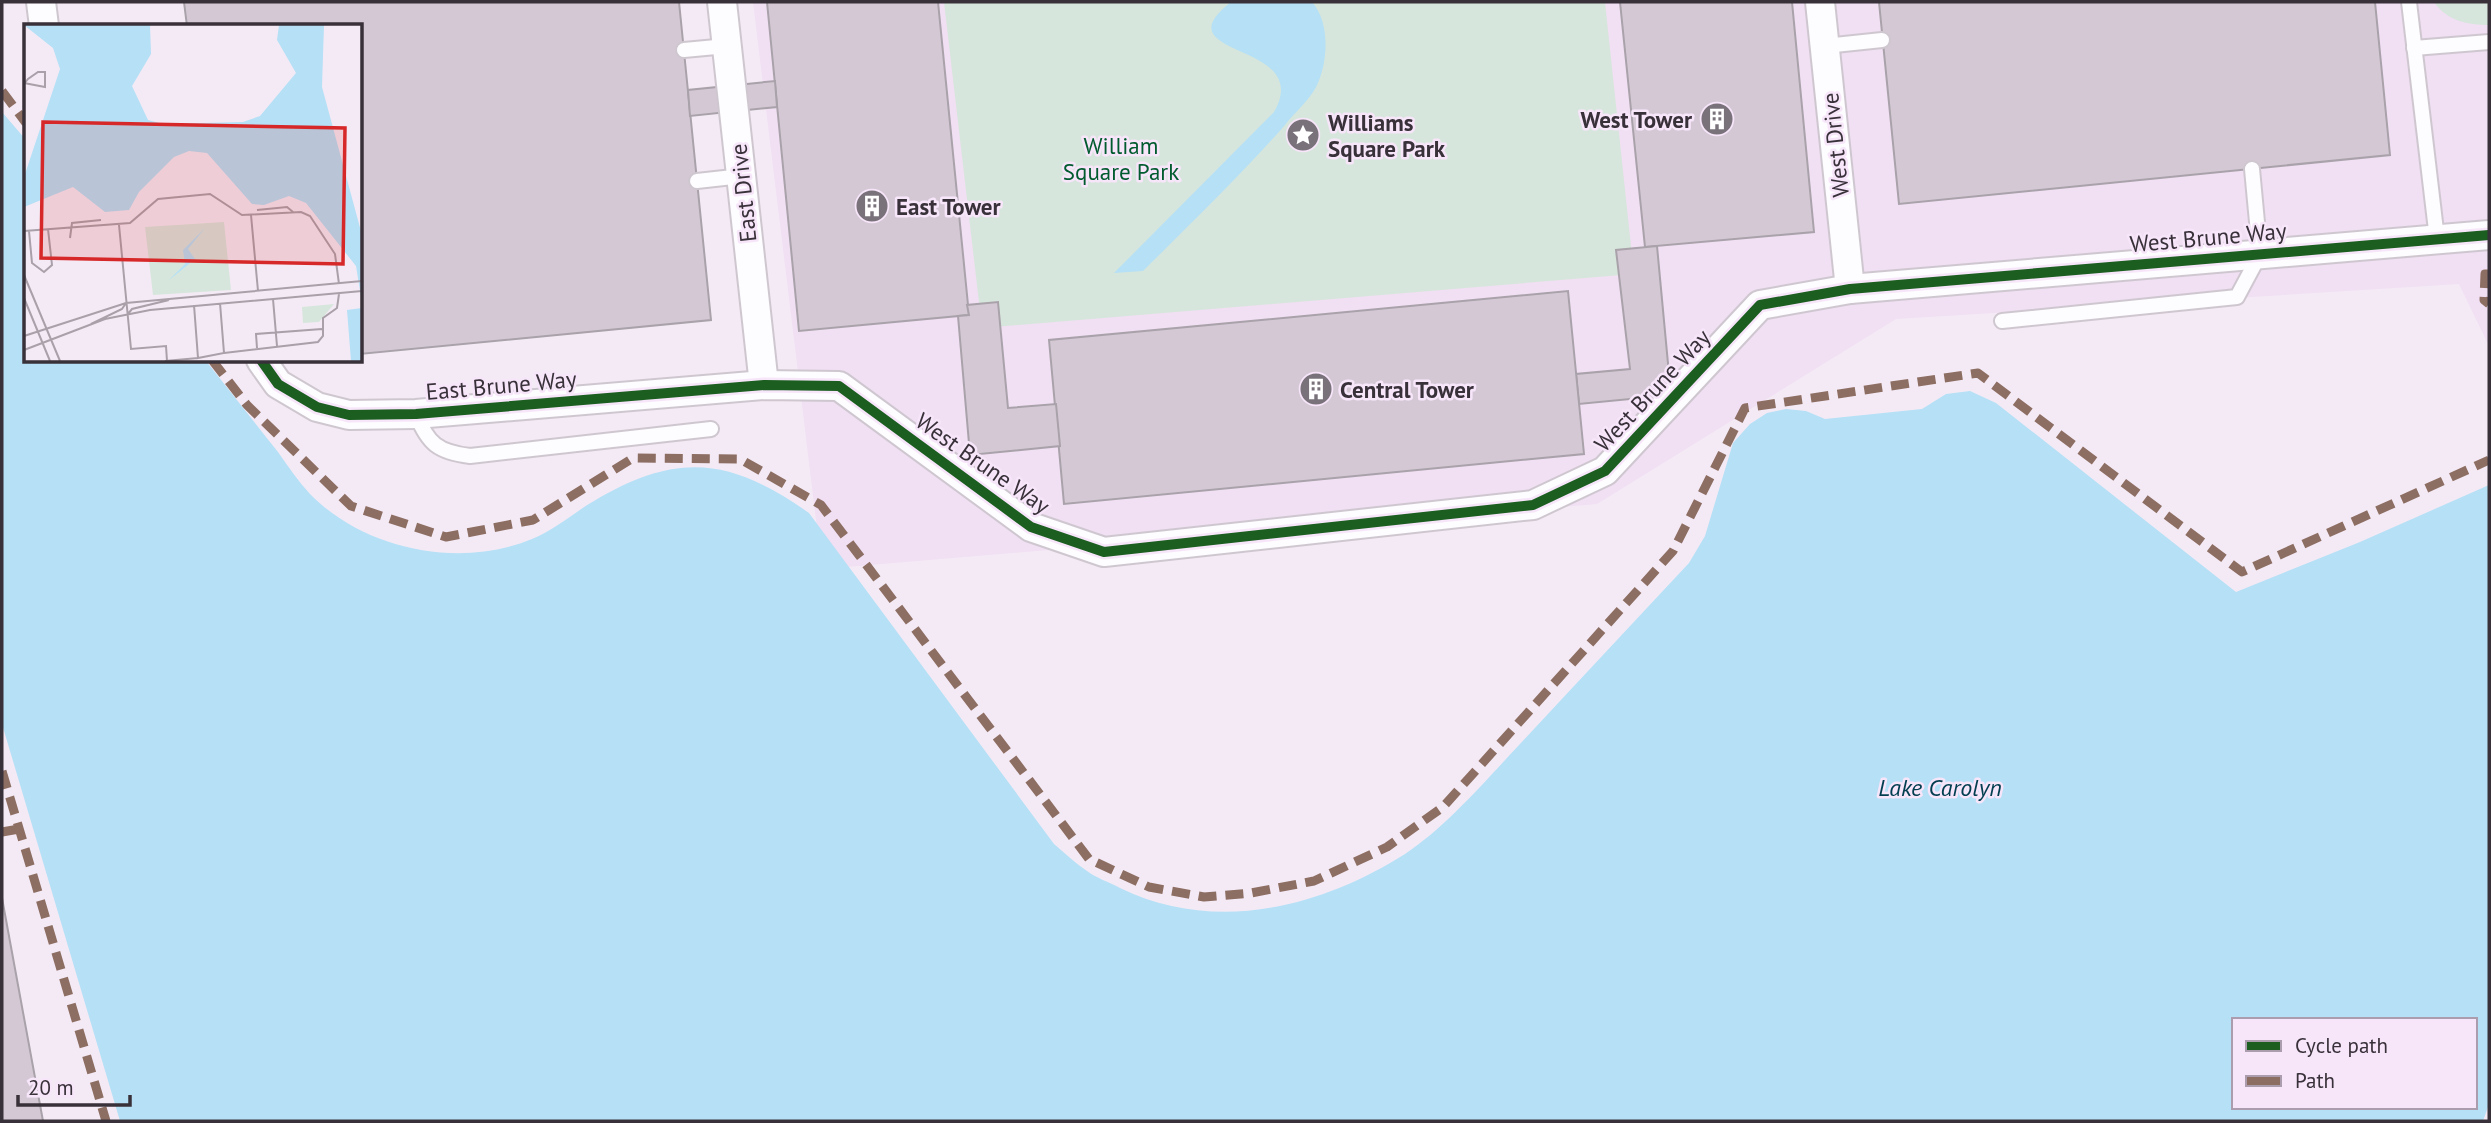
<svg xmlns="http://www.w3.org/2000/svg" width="2491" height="1123" font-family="'PT Sans',sans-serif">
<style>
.built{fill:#f1dff3}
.green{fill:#d7e6dc}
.water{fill:#b5e0f6;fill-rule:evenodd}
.building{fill:#d4c8d5;stroke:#a9a2aa;stroke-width:2}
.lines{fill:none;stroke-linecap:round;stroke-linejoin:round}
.service-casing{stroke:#cfc7d0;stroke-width:18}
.minor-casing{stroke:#cfc7d0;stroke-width:32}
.service{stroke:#fdfcfe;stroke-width:14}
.minor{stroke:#fdfcfe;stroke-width:28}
.quiet{stroke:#8d6e63;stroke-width:9;stroke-dasharray:18 9;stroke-linecap:butt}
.cycleway-casing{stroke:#f7e5fa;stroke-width:15}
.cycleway{stroke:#1b5e20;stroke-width:10}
.labels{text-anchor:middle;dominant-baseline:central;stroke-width:5;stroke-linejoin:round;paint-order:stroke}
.poi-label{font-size:23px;font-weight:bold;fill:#383139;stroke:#f7e5fa;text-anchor:start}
.park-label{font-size:23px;fill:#005b2e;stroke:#f7e5fa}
.street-label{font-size:23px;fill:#383139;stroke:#f7e5fa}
.water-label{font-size:24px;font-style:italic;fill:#023e50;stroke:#f7e5fa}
.inset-road{fill:none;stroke:#a9a0aa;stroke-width:2}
.view{fill:#d62828;fill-opacity:0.15;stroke:#d62828;stroke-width:3.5}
.inset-edge{fill:none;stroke:#383139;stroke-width:3.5}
</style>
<rect width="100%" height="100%" fill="#f4eaf5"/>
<polygon class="built" points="753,2 2489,2 2489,346 2459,284 1896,319 1597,504 822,569"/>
<g class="green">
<polygon points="944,2 1605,2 1634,274 982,328"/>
<path d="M 2434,2 L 2489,2 L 2489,25 C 2468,25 2447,21 2434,2 Z"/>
</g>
<g class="water">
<path d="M 1231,2 L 1312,2 C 1330,22 1328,60 1318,83 C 1312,98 1295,112 1285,125 C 1240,176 1191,223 1143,271 L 1114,273 L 1274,112 C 1315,40 1158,59 1231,2 Z"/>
<path d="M 2,112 L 26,140 L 26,360 L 206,361 C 230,391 254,422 278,452 C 288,466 298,481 310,494 C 365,550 460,569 532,539 C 555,530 573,513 594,501 C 678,451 731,458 809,513 L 1054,844 C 1065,853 1075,863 1087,871 C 1096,878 1109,882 1120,888 C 1214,934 1320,908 1405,854 C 1446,827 1486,780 1520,744 C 1576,684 1633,623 1689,563 L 1705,536 L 1733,443 L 1750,424 L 1767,413 L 1786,409 L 1806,411 L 1825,419 L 1922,409 L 1946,394 L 1970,391 L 1996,403 L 2236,592 L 2360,542 L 2489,485 L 2489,1104 L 2483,1121 L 120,1121 L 2,724 ZM 2234,1020 L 2475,1020 L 2475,1107 L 2234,1107 Z"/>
</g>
<g class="building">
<polygon points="184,2 679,2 711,320 360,354 360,26 187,26"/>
<polygon points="767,2 938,2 969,315 799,331"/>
<polygon points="1620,2 1792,2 1814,232 1645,247"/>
<polygon points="1879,2 2375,2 2390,155 1899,204"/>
<polygon points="775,81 777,107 690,116 688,90"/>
<polygon points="1657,246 1670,385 1645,410 1630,399 1579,404 1576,374 1630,369 1616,250"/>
<polygon points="1568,291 1584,454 1064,504 1049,340"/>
<polygon points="998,302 1008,408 1056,404 1060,446 970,455 958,316 969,315 967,305"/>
<polygon points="2,898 43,1121 2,1121"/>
</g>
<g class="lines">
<defs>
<g id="service">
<polyline points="2409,2 2437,239"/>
<polyline points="1825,46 1882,40"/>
<polyline points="2414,48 2489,42"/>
<polyline points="684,50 727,46"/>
<polyline points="697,181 742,176"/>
<polyline points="2002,321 2237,297 2260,254 2252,169"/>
<path d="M 416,414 C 428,444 438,452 470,456 L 711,429"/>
</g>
<g id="minor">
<polyline points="41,2 44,26"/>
<polyline points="722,2 764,385"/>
<polyline points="1820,2 1850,289"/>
<polyline points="261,360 278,384 317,407 349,415 416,414 764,385 839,386 1031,527 1104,552 1533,505 1605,471 1760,305 1850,289 2489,235"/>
</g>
</defs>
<use href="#service" class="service-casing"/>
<use href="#minor" class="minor-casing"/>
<use href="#service" class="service"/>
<use href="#minor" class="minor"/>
<g class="quiet">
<polyline points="2,91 26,123"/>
<polyline points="2489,274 2485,274 2484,300 2489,304"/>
<polyline points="212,360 247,405 351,506 446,537 533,520 633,458 740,459 821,505 1089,859 1149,887 1204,897 1251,893 1314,881 1387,847 1443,807 1673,551 1745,408 1978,373 2242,572 2489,460"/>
<polyline points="2,771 106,1121"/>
<polyline points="2,832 19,829"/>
</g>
<defs>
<polyline id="cycleway" points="261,360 278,384 317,407 349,415 416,414 764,385 839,386 1031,527 1104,552 1533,505 1605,471 1760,305 1850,289 2489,235"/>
</defs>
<use href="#cycleway" class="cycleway-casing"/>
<use href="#cycleway" class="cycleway"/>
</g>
<defs>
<symbol id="building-disc" viewBox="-11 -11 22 22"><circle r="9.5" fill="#7a727b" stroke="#f7e5fa"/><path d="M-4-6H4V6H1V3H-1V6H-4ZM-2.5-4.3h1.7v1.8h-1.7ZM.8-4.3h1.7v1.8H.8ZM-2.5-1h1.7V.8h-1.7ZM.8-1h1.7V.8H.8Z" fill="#fff"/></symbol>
<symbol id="sight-disc" viewBox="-11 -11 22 22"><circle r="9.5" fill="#7a727b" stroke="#f7e5fa"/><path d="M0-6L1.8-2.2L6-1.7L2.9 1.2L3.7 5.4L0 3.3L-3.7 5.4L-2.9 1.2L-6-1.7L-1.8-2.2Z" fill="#fff"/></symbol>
</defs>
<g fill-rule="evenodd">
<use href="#building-disc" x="1698" y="100" width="38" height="38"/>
<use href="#sight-disc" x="1284" y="116" width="38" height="38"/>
<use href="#building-disc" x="853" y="187" width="38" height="38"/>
<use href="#building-disc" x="1297" y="370" width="38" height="38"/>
</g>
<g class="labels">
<g class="poi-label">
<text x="1692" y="119" text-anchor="end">West Tower</text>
<text x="1328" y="122">Williams<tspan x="1328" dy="26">Square Park</tspan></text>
<text x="896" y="206">East Tower</text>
<text x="1340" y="389">Central Tower</text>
</g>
<g class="park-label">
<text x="1121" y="145">William<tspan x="1121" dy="26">Square Park</tspan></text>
</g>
<g class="street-label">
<text transform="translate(1835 145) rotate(-96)">West Drive</text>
<text transform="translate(743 193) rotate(-96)">East Drive</text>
<text transform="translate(2208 237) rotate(-5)">West Brune Way</text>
<text transform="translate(501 385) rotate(-5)">East Brune Way</text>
<text transform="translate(1652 390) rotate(-47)">West Brune Way</text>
<text transform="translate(983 463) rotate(35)">West Brune Way</text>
</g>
<g class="water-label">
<text x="1940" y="787">Lake Carolyn</text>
</g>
</g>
<g transform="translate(24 24)">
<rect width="338" height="338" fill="#f4eaf5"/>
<path d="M 200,198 L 207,266 L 129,271 L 121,203 ZM 310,280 L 295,298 L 279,299 L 278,283 Z" fill="#d7e6dc"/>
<path d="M 0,1 L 126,1 L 127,30 L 108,62 L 124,96 L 139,100 L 219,98 L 236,92 L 272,49 L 253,16 L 255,1 L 300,1 L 298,63 L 338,211 L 338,279 L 332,242 L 282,179 L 265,172 L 240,181 L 228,180 L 183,129 L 165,127 L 150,133 L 115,168 L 105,186 L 81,188 L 49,163 L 0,183 L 0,153 L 36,45 L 29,24 ZM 181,204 L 164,225 L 171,235 L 144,257 L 161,240 L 159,226 ZM 338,284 L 338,337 L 327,337 L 323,286 Z" fill="#b5e0f6"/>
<path class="inset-road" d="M 0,60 L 4,55 L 14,48 L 21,48 L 21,63 L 0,59M 233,186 L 263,183 L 269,188M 227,191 L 234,267M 95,201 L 107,325 L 142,322 L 143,337M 0,207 L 106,199 L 134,175 L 186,170 L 218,191 L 277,188 L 286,192 L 311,230 L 315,260M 5,207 L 8,239 L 20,248 L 28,241 L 24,205M 46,214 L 48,199 L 77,196M 0,251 L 36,337M 0,274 L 26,337M 249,275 L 253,322M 170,281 L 174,334 L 200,329 L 196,279M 103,291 L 108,285 L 145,276M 67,300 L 98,285 L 102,279M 0,312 L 102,279 L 338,257M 233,324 L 232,310 L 298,305M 0,326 L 81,295 L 126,286 L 338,267M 200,329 L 294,318 L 299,312 L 299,294 L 313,284 L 315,270M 141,337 L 174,334"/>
<path class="view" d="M 19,98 L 321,104 L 319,240 L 17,234 Z"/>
<rect width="338" height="338" class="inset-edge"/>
</g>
<rect width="2491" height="1123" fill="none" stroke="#383139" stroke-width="7"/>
<rect x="2232" y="1018" width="245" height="91" fill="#f7e5fa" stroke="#ab9dad" stroke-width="2"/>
<rect x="2246" y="1041" width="35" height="10" fill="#1b5e20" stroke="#ab9dad" stroke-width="2"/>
<text x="2295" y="1053" font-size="21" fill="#383139">Cycle path</text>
<rect x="2246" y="1076" width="35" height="10" fill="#8d6e63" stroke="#ab9dad" stroke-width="2"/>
<text x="2295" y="1088" font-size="21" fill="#383139">Path</text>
<path d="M18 1095v10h112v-10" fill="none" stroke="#383139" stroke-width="3.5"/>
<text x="28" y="1095" font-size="21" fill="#383139" stroke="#f7e5fa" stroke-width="5" paint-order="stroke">20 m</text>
</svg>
